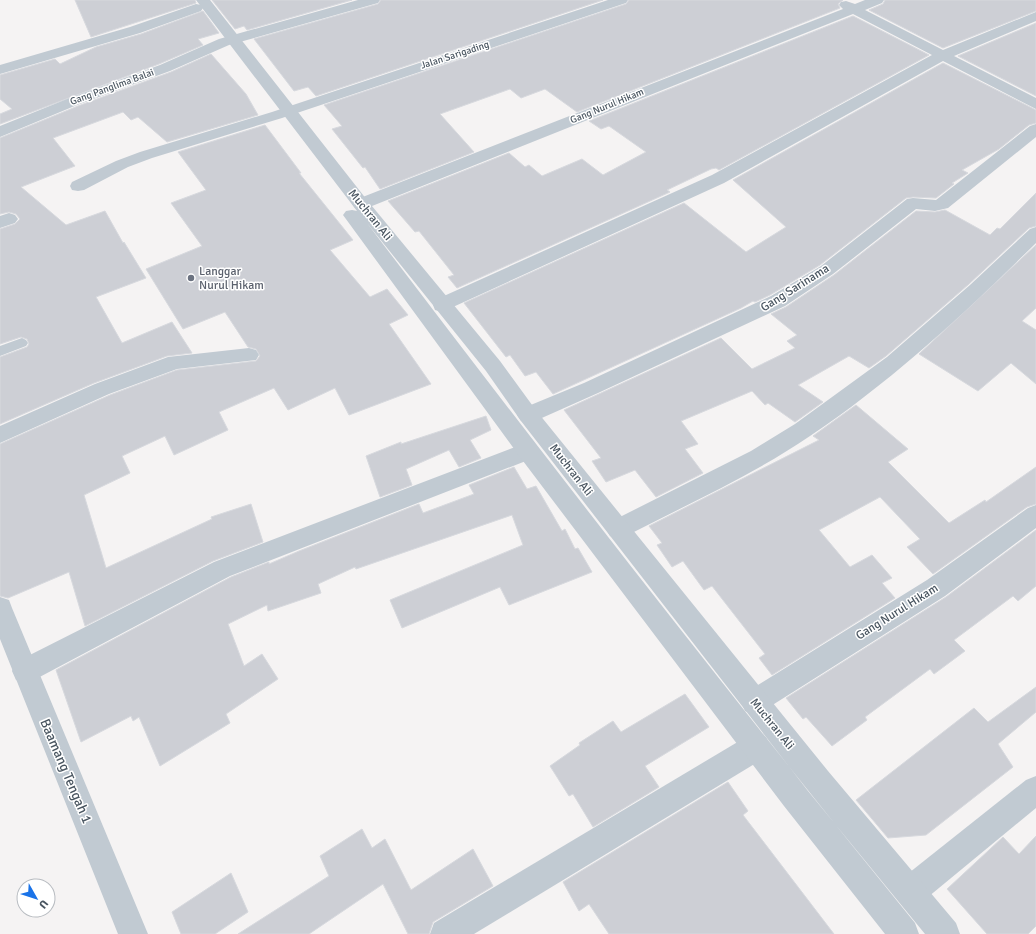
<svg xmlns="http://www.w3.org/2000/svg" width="1036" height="934" font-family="Signika,sans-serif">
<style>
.building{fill:#cdcfd5;stroke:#d7d9de}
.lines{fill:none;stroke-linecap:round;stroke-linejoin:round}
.service{fill:#c1cad2;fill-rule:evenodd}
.minor{fill:#c1cad2;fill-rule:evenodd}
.tertiary{fill:#c1cad2;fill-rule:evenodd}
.worship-dot{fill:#6b7280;stroke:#fff;stroke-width:1.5}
.labels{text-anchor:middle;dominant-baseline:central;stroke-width:3;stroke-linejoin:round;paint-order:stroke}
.far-street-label{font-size:10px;fill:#4a5661;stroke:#fff}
.street-label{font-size:12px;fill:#4a5661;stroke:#fff}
.worship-label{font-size:12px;fill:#5b616d;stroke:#fff;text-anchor:start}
.near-street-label{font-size:14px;fill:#4a5661;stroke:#fff}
</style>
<rect width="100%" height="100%" fill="#f5f3f3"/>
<g class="building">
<polygon points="75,0 195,0 196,3 91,37"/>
<polygon points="212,0 352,0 247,30 244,26 235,29"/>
<polygon points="381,0 603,0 316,96 308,87 294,91 254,39 378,4"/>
<polygon points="629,0 843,0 838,4 840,8 577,112 545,89 521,98 510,89 440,114 474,152 380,189 365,167 363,168 332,129 342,126 324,105 626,4"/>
<polygon points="885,0 1036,0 1036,11 943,48 869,10 883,4"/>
<polygon points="203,11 219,33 198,39 203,45 159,64 0,124 0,114 12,109 0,99 0,75 55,59 60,64 96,47 141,34"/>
<polygon points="853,16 929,55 719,170 716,168 711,169 667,190 670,192 457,288 448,277 454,275 419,231 415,232 388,201 509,153 525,167 529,165 542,176 582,159 603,175 646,152 609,126 601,129 589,121"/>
<polygon points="1036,23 1036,96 958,56"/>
<polygon points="211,54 246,94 258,115 167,142 138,117 131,120 123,112 53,138 75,166 21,187 66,225 105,211 123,243 124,242 146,278 96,297 122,343 172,322 192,353 167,356 94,383 0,424 0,357 27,347 29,344 27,339 21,337 0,344 0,229 15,224 20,219 16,214 9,212 0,214 0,138 78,106 171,72"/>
<polygon points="943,63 1036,110 1036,123 1029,125 999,149 962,170 968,173 952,183 954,184 936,198 913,197 906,198 820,265 770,295 755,302 753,301 741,308 553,394 536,372 525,376 510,355 506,357 464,303 684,203 746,252 786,227 733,180"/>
<polygon points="265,125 301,173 299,173 353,240 330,250 370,297 387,289 408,315 389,324 431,384 349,415 335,388 288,410 274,388 219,412 228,430 174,455 165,436 122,456 130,473 84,495 106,568 212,519 211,517 251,504 263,542 213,561 85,626 69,572 8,598 0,596 0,444 110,395 177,370 256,361 260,356 256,349 248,347 225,312 183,329 146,269 202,246 171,203 206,190 178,152"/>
<polygon points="1036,193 1036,226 1029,228 969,284 886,356 869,368 849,356 798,385 823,402 795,422 768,403 765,405 752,391 681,421 698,444 685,449 703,473 656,497 635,470 606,482 592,461 601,458 564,410 721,338 752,369 795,348 787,341 797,335 771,314 786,307 834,275 916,211 935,212 945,210 990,235 997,228 1000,229"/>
<polygon points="1036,245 1036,308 1022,321 1036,330 1036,384 1011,363 978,391 919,354"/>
<polygon points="856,405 908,449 888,462 949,523 985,500 986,502 1036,467 1036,504 1027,507 933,574 907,547 920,539 880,497 819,530 850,567 872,555 892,578 882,583 895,598 772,675 759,658 765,654 712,586 704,590 683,561 672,567 657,545 662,543 649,526 819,440 813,436"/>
<polygon points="486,416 491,430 470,440 481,458 459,467 449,450 406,469 412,485 380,497 366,456 401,442 401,444"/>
<polygon points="514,467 527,489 536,486 562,531 565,529 575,549 578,548 592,572 509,605 500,587 402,628 390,600 523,545 512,515 356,569 355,567 318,584 321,593 268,611 267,605 228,624 244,666 262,654 278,679 226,714 230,723 160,766 139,717 133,721 131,716 81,742 56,670 231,577 269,562 269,564 299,551 419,504 423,513 474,494 469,485"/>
<polygon points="1036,530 1036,586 1018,601 1013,596 954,640 965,651 934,674 930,669 865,717 867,720 832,746 806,717 803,719 786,698 946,597"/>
<polygon points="1036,687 1036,712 998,744 1013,767 926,835 888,838 856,800 974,708 988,722"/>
<polygon points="685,694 709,727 645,766 659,787 593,827 573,794 569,796 550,766 580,745 579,743 613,721 621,732"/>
<polygon points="728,782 748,811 743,815 834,934 609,934 589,904 579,911 563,882"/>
<polygon points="362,829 372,848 385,839 411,890 473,849 493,886 433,922 429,934 408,934 383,884 309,934 238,934 329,876 320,856"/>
<polygon points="1036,836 1036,926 1028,934 987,934 947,889 1003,837 1019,854"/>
<polygon points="231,873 248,912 215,934 181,934 172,912"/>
</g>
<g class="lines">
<polygon class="service" points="22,338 26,340 28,343 26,346 0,356 0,346"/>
<g class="minor">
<polygon points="358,0 380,0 378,3 229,45 170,71 77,105 0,137 0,126 67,99 160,65 219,39"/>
<polygon points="608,0 628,0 626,3 282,118 152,158 128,167 84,190 78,191 72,190 70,186 72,182 116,161 140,152 272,112"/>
<polygon points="865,0 884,0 882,3 865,10 943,50 1036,12 1036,21 954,56 1036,98 1036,109 943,61 724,183 442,312 435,310 433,305 435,300 712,175 932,55 853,14 367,208 361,209 355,208 352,204 355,200 843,9 839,5 841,2 846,1 855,4"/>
<polygon points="196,4 201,5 203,8 201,11 140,33 0,74 0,65 130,27"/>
<polygon points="1036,124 1036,137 948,208 935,211 916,209 833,274 785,306 598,393 535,421 528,423 521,421 517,415 521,409 584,383 771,296 821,266 907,199 913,198 936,200 1030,126"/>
<polygon points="9,213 15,215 18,219 15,223 0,228 0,216"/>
<path d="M 1036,227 L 1036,243 C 966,312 892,381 810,436 C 753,475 688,504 626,536 L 618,539 L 610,536 L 606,529 L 610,522 L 751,451 L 795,424 L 887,357 L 970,285 L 1030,229 Z"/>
<polygon points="249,348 256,350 259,355 256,360 177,369 109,394 0,443 0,426 95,384 168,357"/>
<polygon points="528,442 536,445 539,451 536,457 230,576 34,680 25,683 16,680 12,671 16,662 214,562"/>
<polygon points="1036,505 1036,528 945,596 763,711 754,715 745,711 741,702 745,693 927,580 1028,508"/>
<polygon points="756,733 766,737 770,747 766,757 474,934 430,934 434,923 746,737"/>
<polygon points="1036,776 1036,808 922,902 911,906 900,902 896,891 900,880 1026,780"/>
</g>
<g class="tertiary">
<path d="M 196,0 L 210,0 L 367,200 L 500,361 L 535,409 L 828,771 L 956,923 L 960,934 L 925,934 L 808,791 L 521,421 L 486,371 L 367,223 C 546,459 728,693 915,923 L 919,934 L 885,934 L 784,806 L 520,457 L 343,215 L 346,211 L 352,210 L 357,211 Z"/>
<polygon points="0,597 9,600 12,608 148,934 118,934 0,639"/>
</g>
</g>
<circle class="worship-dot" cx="191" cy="278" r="4"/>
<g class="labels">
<g class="far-street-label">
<text transform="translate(455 55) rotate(-18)">Jalan Sarigading</text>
<text transform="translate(112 87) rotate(-20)">Gang Panglima Balai</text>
<text transform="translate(607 106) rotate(-22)">Gang Nurul Hikam</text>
</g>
<g class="street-label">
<text transform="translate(370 215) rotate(51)">Muchran Ali</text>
<text transform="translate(795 288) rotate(-32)">Gang Sarinama</text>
<text transform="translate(571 470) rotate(52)">Muchran Ali</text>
<text transform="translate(897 612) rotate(-32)">Gang Nurul Hikam</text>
<text transform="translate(772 724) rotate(51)">Muchran Ali</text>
</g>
<g class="worship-label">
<text x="199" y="271">Langgar<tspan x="199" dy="14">Nurul Hikam</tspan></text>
</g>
<g class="near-street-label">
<text transform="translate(66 771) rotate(67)">Baamang Tengah 1</text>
</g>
</g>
<g transform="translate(36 898) rotate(129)"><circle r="19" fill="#ffffff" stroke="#b7bbc0"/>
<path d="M0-3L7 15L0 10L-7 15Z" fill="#1a73e8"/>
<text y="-6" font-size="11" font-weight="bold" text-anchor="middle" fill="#4a5661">U</text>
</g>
</svg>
